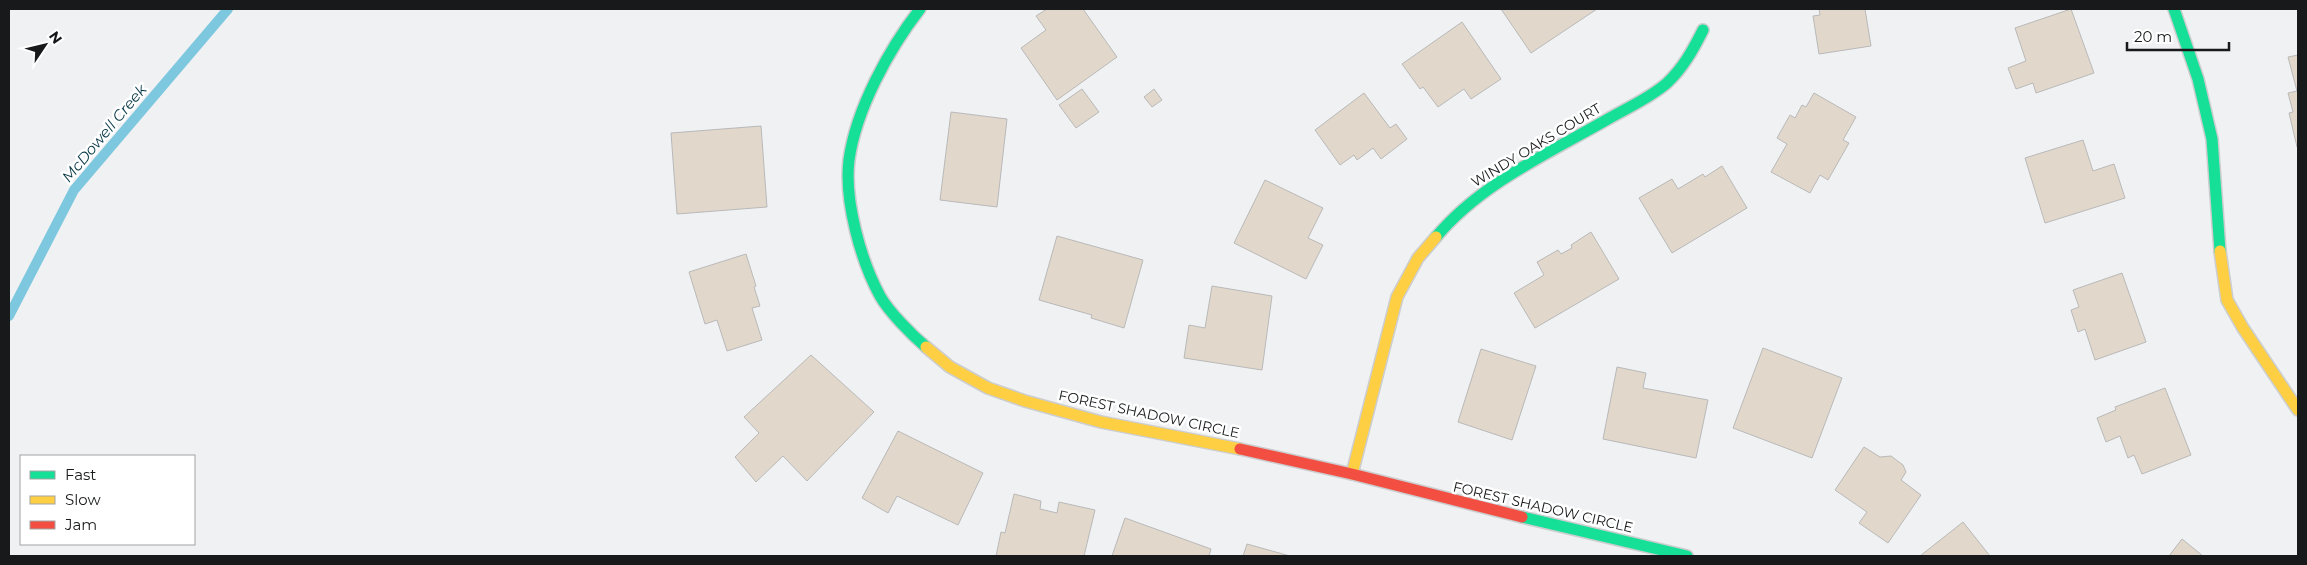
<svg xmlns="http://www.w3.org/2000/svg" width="2307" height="565" font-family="Montserrat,sans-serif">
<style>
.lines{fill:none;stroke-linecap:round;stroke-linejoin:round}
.stream{stroke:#7ec8df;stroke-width:10}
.building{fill:#e2d7cb;stroke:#b9b9b9}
.fast-casing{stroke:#cccdcf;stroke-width:14}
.slow-casing{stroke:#cccdcf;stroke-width:14}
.jam-casing{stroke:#cccdcf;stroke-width:14}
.fast{stroke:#16e098;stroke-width:11}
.slow{stroke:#ffcf43;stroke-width:11}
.jam{stroke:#f24e42;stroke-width:11}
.labels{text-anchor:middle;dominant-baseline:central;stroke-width:5;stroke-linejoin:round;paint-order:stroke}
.street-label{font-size:14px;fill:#18191a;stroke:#fff}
.water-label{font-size:15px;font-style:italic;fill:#063846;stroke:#fff}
</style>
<rect width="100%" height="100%" fill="#eff1f3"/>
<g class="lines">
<polyline class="stream" points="9,316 74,190 228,9"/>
</g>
<g class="building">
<polygon points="1047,9 1083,9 1117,57 1057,100 1021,48 1046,30 1036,16"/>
<polygon points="1501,9 1597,9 1531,53"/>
<polygon points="1819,9 1865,9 1871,46 1819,54 1813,16 1820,15"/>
<polygon points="2071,9 2094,73 2036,93 2033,83 2016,89 2008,68 2026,61 2015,28"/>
<polygon points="1462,22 1501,79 1471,99 1464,89 1438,107 1423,87 1420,89 1402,64"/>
<polygon points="2298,55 2298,147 2297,147 2289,113 2293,112 2288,93 2297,91 2288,57"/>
<polygon points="1082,89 1099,112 1076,128 1059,105"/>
<polygon points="1154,89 1162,100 1152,107 1144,97"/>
<polygon points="1364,93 1390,128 1396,124 1407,139 1381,159 1373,148 1357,160 1354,155 1340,165 1315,130"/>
<polygon points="1814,93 1856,117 1843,140 1849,143 1828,180 1820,175 1810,193 1771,172 1787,144 1777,138 1790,115 1795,118 1802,105 1806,107"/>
<polygon points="951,112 1007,119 997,207 940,200"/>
<polygon points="761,126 767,207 677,214 671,133"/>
<polygon points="2083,140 2093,171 2114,164 2125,198 2045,223 2025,158"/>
<polygon points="1722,166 1747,208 1672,253 1639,198 1672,179 1678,189 1703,174 1705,177"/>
<polygon points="1265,180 1323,208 1308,238 1323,245 1306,279 1234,243"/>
<polygon points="1591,232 1619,279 1535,328 1514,293 1544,275 1537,262 1558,250 1561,254 1572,248 1571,245"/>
<polygon points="1057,236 1143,260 1124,328 1091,318 1092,315 1039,300"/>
<polygon points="746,254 756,286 754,287 760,306 752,308 762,340 727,351 717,320 705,324 689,272"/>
<polygon points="2122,273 2146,342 2095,360 2085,329 2078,332 2071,310 2079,307 2073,290"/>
<polygon points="1212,286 1272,296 1262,370 1184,358 1189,325 1205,328"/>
<polygon points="1763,348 1842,378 1812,458 1733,428"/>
<polygon points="1481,349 1536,366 1512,440 1458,422"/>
<polygon points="811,355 874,412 807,481 783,456 756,482 735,457 759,433 744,417"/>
<polygon points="1617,367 1646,373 1643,388 1708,400 1696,458 1603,439"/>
<polygon points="2165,388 2191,455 2142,474 2134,455 2128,458 2120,436 2106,442 2097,418 2116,410 2115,407"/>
<polygon points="898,431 983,473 958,525 897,496 888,513 862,498"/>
<polygon points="1864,447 1880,457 1891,456 1903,465 1906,472 1901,480 1921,495 1888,543 1859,523 1867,512 1835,490"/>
<polygon points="1014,494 1041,501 1040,509 1057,513 1059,502 1095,510 1084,556 996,556 1001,532 1005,533"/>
<polygon points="1125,518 1211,549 1209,556 1112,556"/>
<polygon points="1963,522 1990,556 1920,556"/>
<polygon points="2182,539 2203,556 2169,556"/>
<polygon points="1247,544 1290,556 1243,556"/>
</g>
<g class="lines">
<defs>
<g id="fast">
<path d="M 920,9 C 889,49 856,109 849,160 C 844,201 861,261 880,296 C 889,312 912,335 926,347"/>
<polyline points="2174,9 2198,79 2212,139 2220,251"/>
<path d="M 1436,237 C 1481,183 1549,153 1608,119 C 1627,108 1650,98 1667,83 C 1683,68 1693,50 1703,30"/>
<polyline points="1522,517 1687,556"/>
</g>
<g id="slow">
<polyline points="2220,251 2227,300 2243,328 2298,410"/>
<polyline points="926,347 950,367 988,388 1025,401 1101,422 1240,449"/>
<polyline points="1352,474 1397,297 1418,258 1436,237"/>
</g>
<polyline id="jam" points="1240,449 1352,474 1522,517"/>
</defs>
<use href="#fast" class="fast-casing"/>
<use href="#slow" class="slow-casing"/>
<use href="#jam" class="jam-casing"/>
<use href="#fast" class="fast"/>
<use href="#slow" class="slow"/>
<use href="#jam" class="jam"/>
</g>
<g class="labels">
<g class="street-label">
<text transform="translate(1536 145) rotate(-31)">WINDY OAKS COURT</text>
<text transform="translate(1149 414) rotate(12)">FOREST SHADOW CIRCLE</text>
<text transform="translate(1543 507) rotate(13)">FOREST SHADOW CIRCLE</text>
</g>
<g class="water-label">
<text transform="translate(104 133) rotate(-50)">McDowell Creek</text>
</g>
</g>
<rect width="2307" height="565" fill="none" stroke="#18191a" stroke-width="20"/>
<rect x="20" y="455" width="175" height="90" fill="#ffffff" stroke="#a3a3a3"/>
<rect x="30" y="471" width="25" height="8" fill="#16e098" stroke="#a3a3a3"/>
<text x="65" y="480" font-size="15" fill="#18191a">Fast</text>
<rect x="30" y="496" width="25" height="8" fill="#ffcf43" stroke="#a3a3a3"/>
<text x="65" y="505" font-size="15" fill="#18191a">Slow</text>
<rect x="30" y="521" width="25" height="8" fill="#f24e42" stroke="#a3a3a3"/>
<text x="65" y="530" font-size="15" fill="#18191a">Jam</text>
<g transform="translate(45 45) rotate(55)" stroke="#ffffff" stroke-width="4" paint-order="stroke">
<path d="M0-4L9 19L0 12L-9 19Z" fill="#18191a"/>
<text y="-8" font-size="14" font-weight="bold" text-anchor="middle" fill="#18191a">N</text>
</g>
<path d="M2127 42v8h102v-8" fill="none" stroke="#18191a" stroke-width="2.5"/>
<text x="2134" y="42" font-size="15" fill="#18191a" stroke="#ffffff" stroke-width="4" paint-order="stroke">20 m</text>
</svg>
